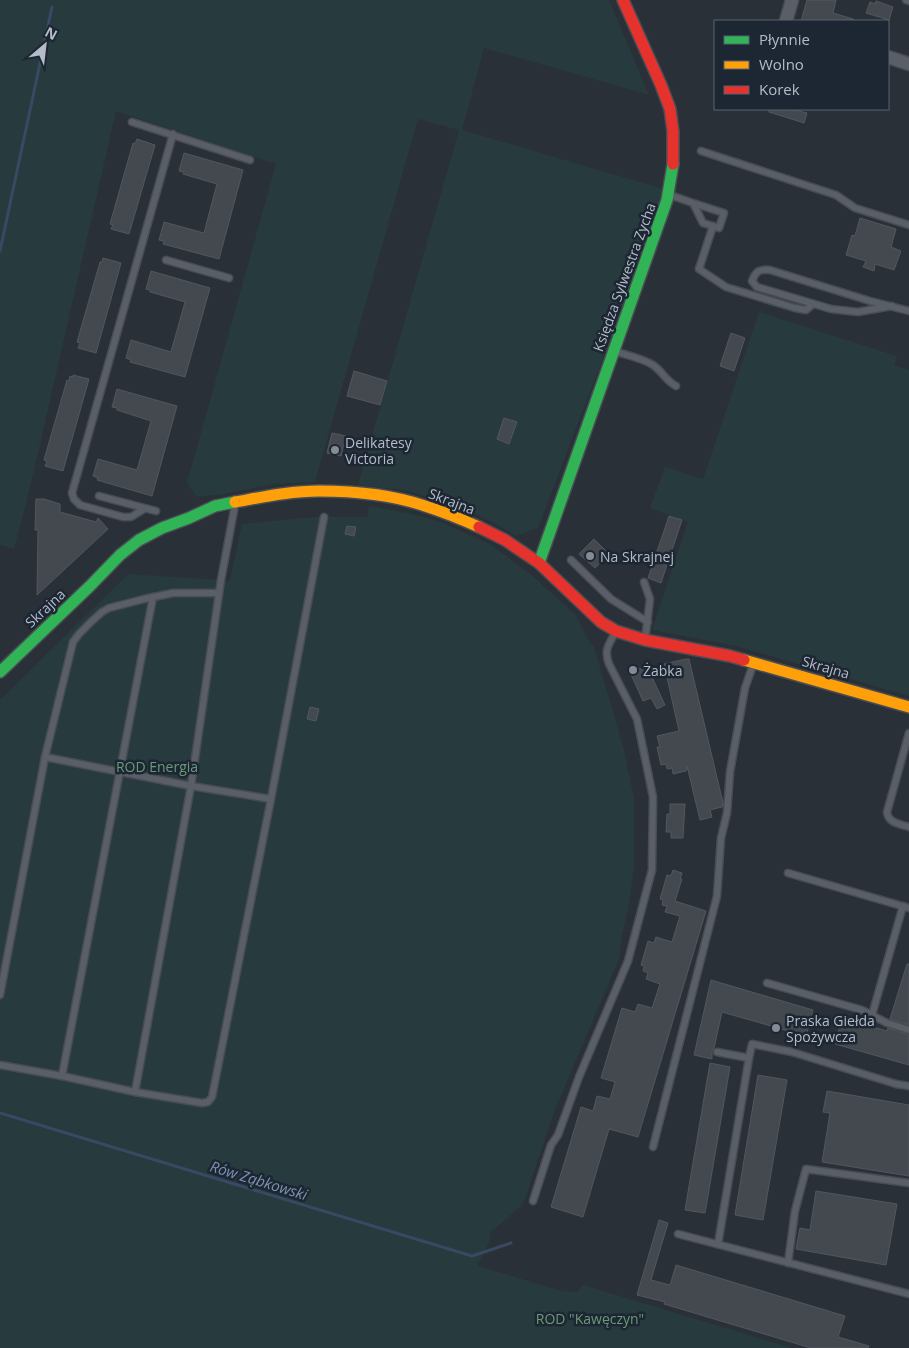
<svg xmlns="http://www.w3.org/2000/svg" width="909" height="1348" font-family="'Open Sans',sans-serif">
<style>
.green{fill:#273a3e}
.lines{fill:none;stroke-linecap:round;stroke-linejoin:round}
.stream{stroke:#384963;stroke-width:3}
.building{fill:#444950;stroke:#52575f}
.lane-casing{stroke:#484c53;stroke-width:9}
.street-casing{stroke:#484c53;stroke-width:15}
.fast-casing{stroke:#484c53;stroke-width:14}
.slow-casing{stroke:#484c53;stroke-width:14}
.jam-casing{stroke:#484c53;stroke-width:14}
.lane{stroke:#5a5e66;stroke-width:6}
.street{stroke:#5a5e66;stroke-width:12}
.fast{stroke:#30b455;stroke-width:11}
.slow{stroke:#ff9f0a;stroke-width:11}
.jam{stroke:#e5322d;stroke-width:11}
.poi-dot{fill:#848b96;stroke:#1d2633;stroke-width:2}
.labels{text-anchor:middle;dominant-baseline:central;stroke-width:5;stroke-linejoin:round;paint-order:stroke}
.street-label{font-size:14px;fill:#b4bcc9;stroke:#1d2633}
.poi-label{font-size:14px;fill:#b4bcc9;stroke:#1d2633;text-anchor:start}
.park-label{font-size:14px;fill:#6b9a76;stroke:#1d2633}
.water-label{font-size:15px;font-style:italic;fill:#7c92b1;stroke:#1d2633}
</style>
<rect width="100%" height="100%" fill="#2a3038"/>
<g class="green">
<polygon points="0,0 609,0 649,95 484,48 462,130 664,189 630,287 538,528 516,536 498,525 457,505 404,490 358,485 459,130 418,119 315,482 276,484 222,494 197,497 187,483 276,164 116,111 30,488 14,549 0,545"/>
<polygon points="759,312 897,356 894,365 909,370 909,696 736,646 652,630 688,522 650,508 665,467 703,479"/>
<polygon points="369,506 408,513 427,518 443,523 490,544 529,573 576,615 587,638 594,647 623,746 634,798 634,869 628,910 622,934 619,959 554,1112 523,1204 491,1232 489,1243 477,1266 563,1291 577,1292 583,1285 792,1348 0,1348 0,700 128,574 221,580 225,582 230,580 242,524 316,517 367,517"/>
</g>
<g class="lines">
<g class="stream">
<polyline points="0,251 52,7"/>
<polyline points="0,1113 472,1256 511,1243"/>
</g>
</g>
<g class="building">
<polygon points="807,0 836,0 833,13 853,19 853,21 801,21"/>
<polygon points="876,1 893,7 889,20 866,13 870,2 875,4"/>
<polygon points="769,109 791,109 807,113 804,123 769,112"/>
<polygon points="137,139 155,145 129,234 111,229 113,225 110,224 133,143 135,144"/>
<polygon points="184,153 243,170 219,259 163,244 164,241 159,240 164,222 204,233 214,195 217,184 183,174 184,172 179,171"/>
<polygon points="860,218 896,229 891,247 901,251 894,270 875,264 874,271 863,267 866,261 846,255 852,235 855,236"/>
<polygon points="103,258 121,263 96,353 78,348 80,343 77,342 100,262 102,262"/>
<polygon points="151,271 210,288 185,377 130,362 131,360 126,358 131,340 171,352 185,302 150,292 150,290 146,289"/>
<polygon points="731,333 745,338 734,371 720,366"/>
<polygon points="354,371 387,381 380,405 347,396"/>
<polygon points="73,375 89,379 63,471 45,466 47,461 44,460 67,380 69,381 70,376 73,377"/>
<polygon points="117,389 177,406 152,496 97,480 98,478 93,476 98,459 137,470 151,421 117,410 117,408 112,407"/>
<polygon points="504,418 517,422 509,444 497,439"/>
<polygon points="332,433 346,436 341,456 327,453"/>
<polygon points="36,499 44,499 60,504 60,512 96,522 98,518 108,529 37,595 38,530 35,530"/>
<polygon points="669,516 682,520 661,583 648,578"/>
<polygon points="347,526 356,527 354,536 345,534"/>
<polygon points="594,539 609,554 595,568 579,554"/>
<polygon points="686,659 689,659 723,803 722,807 710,810 712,817 700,820 687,766 686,771 673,774 672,768 667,769 666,764 661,765 657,747 660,747 657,736 679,731 664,664"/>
<polygon points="635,667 648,671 649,674 650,673 665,705 657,709 651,698 643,701 629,670"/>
<polygon points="310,707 319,709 316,721 307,719"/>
<polygon points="670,804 685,804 683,838 671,838 671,832 666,832 667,814 670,814"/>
<polygon points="673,870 682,873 680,879 682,879 675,901 706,911 638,1137 609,1129 583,1217 551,1207 581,1107 593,1111 597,1096 610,1099 615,1082 601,1078 622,1008 635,1012 638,1004 652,1008 660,984 646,979 648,973 643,971 644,966 641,965 648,941 654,943 656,937 672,942 680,916 665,912 667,906 662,905 663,900 660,899 667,875 671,876"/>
<polygon points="907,964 909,964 909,1025 890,1019"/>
<polygon points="711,980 813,1010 806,1036 722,1012 714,1048 712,1051 712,1059 694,1055"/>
<polygon points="842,1018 887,1031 888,1028 909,1035 909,1065 835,1044"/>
<polygon points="710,1063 730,1067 705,1213 685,1210"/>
<polygon points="758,1075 787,1080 763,1220 735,1215"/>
<polygon points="827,1091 909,1105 909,1176 822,1162 830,1113 823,1112"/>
<polygon points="816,1191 897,1204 886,1265 796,1249 800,1228 810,1230"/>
<polygon points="659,1220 668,1223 651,1280 670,1285 676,1265 845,1316 838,1337 869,1346 868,1348 811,1348 664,1304 665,1302 637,1295"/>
</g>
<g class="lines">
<defs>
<g id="lane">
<polyline points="906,0 909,1"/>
<polyline points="132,122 250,160"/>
<polyline points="701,151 836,195 855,208 909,225"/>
<polyline points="670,195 693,203 703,223 719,228 724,213 693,203"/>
<polyline points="713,226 699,269 726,287 795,308 806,310 813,304"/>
<polyline points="166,260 229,278"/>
<path d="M 892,306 L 858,312 L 831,309 L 757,287 L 752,281 C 756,271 759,269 770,270 L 870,301 L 909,311"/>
<path d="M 614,351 C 626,355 642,358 653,365 C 663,372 665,380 676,386"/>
<polyline points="99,496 156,511"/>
<polyline points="144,509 131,517 123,517 80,505 74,499 72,493 173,134"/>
<polyline points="571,560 611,599 648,622"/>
<polyline points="644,582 650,599 645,640"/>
<path d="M 909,733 L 887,812 C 888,823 900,824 909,827"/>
<polyline points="45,757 191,786 271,799"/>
<polyline points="788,873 909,908"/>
<polyline points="767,983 862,1010 887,1023 909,1030"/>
<polyline points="0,995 45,757 73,642 79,634 92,621 102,612 109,608 144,599 173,593 219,593"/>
<polyline points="872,1015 903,906"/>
<polyline points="717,1052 749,1058 718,1244"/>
<polyline points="749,1058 752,1044 792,1052 896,1084 909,1086"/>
<polyline points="0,1065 62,1076 135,1092 202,1103 208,1102 212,1097 271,799 324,517"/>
<polyline points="62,1076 153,597"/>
<polyline points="135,1092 191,786 221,580 235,505"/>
<polyline points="653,1147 717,896 721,838 727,813 730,772 745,688 753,665"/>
<path d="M 533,1201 L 551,1145 L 558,1135 L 579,1077 L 628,961 L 652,870 L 653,797 L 637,719 L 609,664 C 604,650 608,646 615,633"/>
<polyline points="678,1234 909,1294"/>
<polyline points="788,1263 795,1211 806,1169 909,1183"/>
</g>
<g id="street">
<polyline points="786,21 792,0"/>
<polyline points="888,57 909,64"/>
</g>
<g id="fast">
<polyline points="539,563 667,200 673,164"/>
<polyline points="0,672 90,586 120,555 139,540 162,528 189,518 215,506 235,502"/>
</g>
<g id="slow">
<path d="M 235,502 C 263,497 291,491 319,491 C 353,491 393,495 425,506 C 444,512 461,519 479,527"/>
<polyline points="744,660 909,707"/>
</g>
<g id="jam">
<polyline points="623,0 661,85 670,109 673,131 673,164"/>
<polyline points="479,527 505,540 539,563 601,622 616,631 645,640 730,656 744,660"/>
</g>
</defs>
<use href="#lane" class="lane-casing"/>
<use href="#street" class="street-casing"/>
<use href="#fast" class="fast-casing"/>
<use href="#slow" class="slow-casing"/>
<use href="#jam" class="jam-casing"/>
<use href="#lane" class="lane"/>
<use href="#street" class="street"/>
<use href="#fast" class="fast"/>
<use href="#slow" class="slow"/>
<use href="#jam" class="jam"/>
</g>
<g class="poi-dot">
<circle cx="335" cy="450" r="5"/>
<circle cx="590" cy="556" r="5"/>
<circle cx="633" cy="670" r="5"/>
<circle cx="776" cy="1028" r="5"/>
</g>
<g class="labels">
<g class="street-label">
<text transform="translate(624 277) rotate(-70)">Księdza Sylwestra Zycha</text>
<text transform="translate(452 501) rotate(21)">Skrajna</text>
<text transform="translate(45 608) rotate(-43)">Skrajna</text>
<text transform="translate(826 667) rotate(16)">Skrajna</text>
</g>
<g class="poi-label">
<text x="345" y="442">Delikatesy<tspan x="345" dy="16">Victoria</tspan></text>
<text x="600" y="556">Na Skrajnej</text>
<text x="643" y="670">Żabka</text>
<text x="786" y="1020">Praska Giełda<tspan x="786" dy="16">Spożywcza</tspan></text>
</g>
<g class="park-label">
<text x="157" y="766">ROD Energia</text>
<text x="590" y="1318">ROD "Kawęczyn"</text>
</g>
<g class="water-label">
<text transform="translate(259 1180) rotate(17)">Rów Ząbkowski</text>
</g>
</g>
<rect x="714" y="20" width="175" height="90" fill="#1d2633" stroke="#59626f"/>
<rect x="724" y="36" width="25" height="8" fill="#30b455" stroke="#59626f"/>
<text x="759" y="45" font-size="15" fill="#b4bcc9">Płynnie</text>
<rect x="724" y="61" width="25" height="8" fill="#ff9f0a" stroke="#59626f"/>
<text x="759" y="70" font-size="15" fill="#b4bcc9">Wolno</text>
<rect x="724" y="86" width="25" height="8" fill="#e5322d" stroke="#59626f"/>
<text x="759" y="95" font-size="15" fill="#b4bcc9">Korek</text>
<g transform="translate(45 45) rotate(28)" stroke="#1d2633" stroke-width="4" paint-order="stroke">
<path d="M0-4L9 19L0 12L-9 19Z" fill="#b4bcc9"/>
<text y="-8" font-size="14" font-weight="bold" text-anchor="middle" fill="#b4bcc9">N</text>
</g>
</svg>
